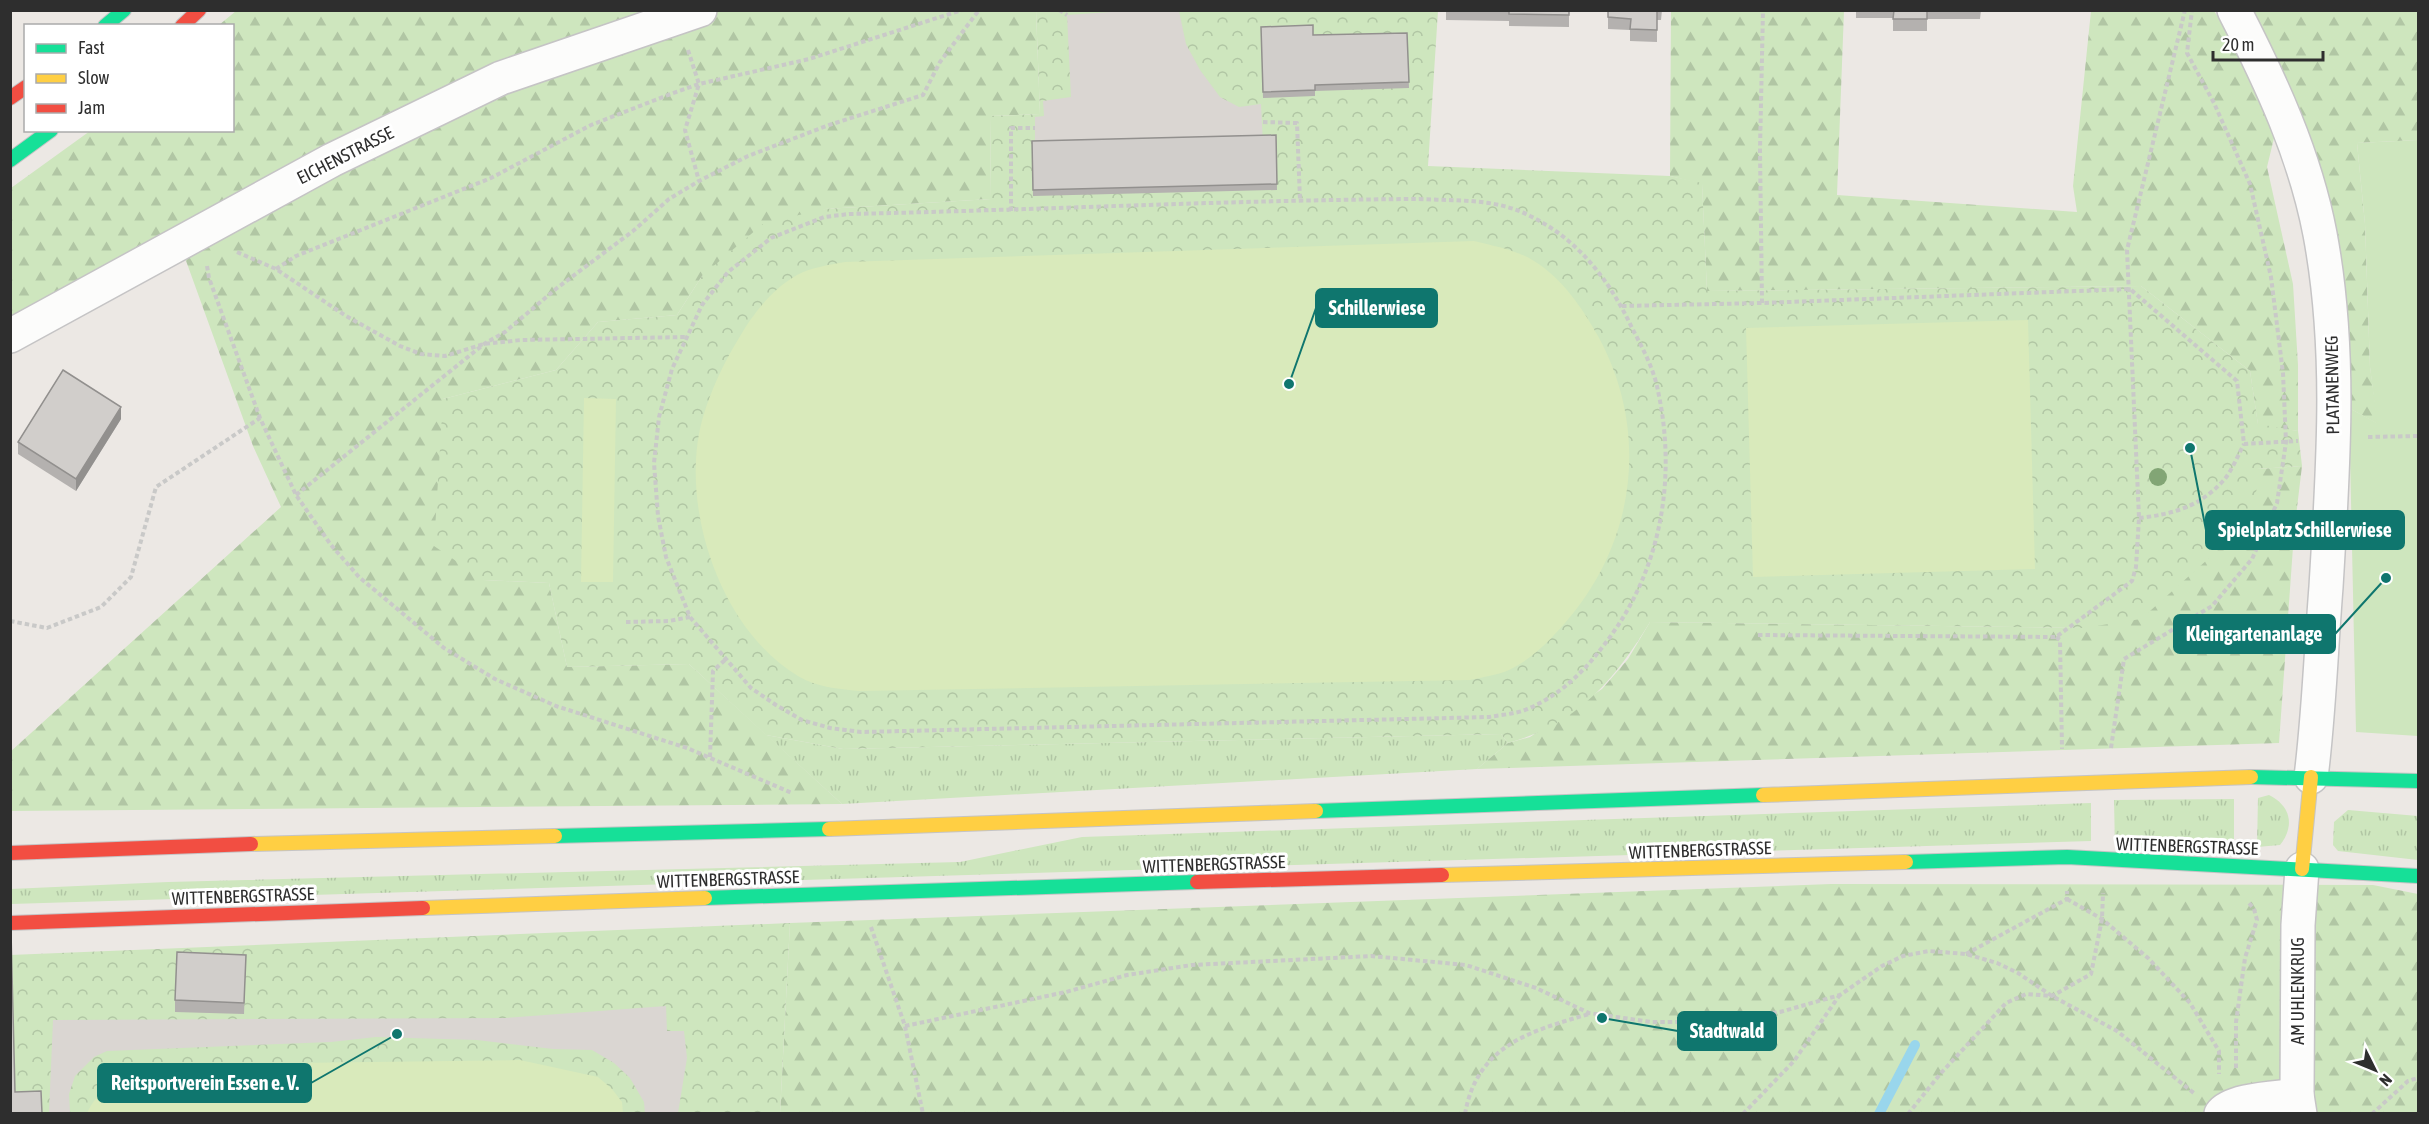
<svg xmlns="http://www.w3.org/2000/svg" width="2429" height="1124" font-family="'Asap Condensed',sans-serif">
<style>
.grass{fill:url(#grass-tufts)}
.forest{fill:url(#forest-firs)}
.park{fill:url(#park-crowns)}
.garden{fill:#cee6be}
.pitch{fill:#d9eabb}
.plaza{fill:#dad6d2}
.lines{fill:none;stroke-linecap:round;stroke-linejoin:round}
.stream{stroke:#99d6ec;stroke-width:10}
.street-casing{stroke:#c5c4c5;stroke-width:36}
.fast-casing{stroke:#c5c4c5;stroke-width:16}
.slow-casing{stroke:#c5c4c5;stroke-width:16}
.jam-casing{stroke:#c5c4c5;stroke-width:16}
.path{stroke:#c9c9c8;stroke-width:4;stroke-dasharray:4.5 3;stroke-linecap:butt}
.street{stroke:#fcfcfb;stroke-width:33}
.fast{stroke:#16e098;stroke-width:14}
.slow{stroke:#ffcf43;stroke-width:14}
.jam{stroke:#f24e42;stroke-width:14}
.tree{fill:#82a575}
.wall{fill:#b4b1af}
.shaded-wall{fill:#92908e}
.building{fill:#d1cecb;stroke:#92908e;stroke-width:1.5}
.labels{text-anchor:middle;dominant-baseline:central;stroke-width:6;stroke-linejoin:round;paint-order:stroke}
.street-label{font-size:18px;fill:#2e2e2e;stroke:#fff}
.leader{fill:none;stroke:#0f766e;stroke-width:2}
.callout-dot{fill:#0f766e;stroke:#fff;stroke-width:2}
.callout{fill:#0f766e;stroke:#0f766e;stroke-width:2}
.callout-label{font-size:20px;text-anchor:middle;font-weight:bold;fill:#fff}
</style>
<defs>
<pattern id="grass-tufts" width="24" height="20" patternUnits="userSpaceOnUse" patternTransform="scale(1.5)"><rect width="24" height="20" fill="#cee6be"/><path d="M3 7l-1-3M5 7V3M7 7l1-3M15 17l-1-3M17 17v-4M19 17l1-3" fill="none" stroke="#b1c6a4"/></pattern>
<pattern id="forest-firs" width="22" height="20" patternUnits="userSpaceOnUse" patternTransform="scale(1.5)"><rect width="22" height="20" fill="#cee6be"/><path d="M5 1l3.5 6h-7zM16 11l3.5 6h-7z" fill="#b1c6a4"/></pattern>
<pattern id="park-crowns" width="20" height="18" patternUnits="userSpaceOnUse" patternTransform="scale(1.5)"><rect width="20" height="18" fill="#cee6be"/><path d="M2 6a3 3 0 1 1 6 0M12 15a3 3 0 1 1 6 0" fill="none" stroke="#b1c6a4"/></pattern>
</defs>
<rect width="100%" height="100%" fill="#ece8e4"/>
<g class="grass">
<polygon points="1501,734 1508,743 1477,769 842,804 766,735 843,749"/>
<path d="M 2269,795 C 2291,806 2295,826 2280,845 L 2257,847 L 2258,798 Z"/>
<polygon points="2234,799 2234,848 2115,848 2114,800"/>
<polygon points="2091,803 2091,841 11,904 10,889 168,882 960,862 1082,837"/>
<polygon points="2348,810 2418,816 2418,860 2338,851 2333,845 2334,822"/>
</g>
<g class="forest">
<polygon points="236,11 1036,11 1040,114 990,116 991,199 825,209 702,276 677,315 598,322 556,370 443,399 484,580 549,583 567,667 689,664 842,804 11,811 10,752 281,507 253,446 185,258 11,351 11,188 90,131 232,130 232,26 219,25"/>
<polygon points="1671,11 1844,11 1837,195 2077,212 2073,186 2091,11 2214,11 2251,66 2275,134 2267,167 2293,284 2298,365 2298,431 2258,425 2250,371 2141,286 1707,291 1702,184 1670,176"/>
<polygon points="2245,11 2418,11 2418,140 2357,143 2365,224 2370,367 2378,424 2349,408 2348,375"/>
<polygon points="2302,466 2294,533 2279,743 1477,769 1508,743 1530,737 1602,689 1628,659 1650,622 2083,628 2257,469"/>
<polygon points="1831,884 2373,885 2418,894 2418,1113 780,1114 790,923"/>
</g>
<g class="park">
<path d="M 1036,10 L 1438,11 L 1428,166 L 1670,176 L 1702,183 L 1707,291 L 2141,286 L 2250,371 L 2258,424 L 2298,431 L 2302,466 L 2257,469 L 2255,517 L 2141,619 L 2083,628 L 1650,622 C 1614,681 1577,724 1508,743 L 1501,734 L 843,749 L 766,735 L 689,664 L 567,667 L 549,583 L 484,580 L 434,546 L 443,399 L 556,370 L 598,322 L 677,315 L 702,276 L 764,223 L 825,209 L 991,199 L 990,116 L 1040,114 Z"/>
<polygon points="790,923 780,1113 11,1113 10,955"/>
</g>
<polygon class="garden" points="2418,140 2418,736 2356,732 2349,408 2377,423 2370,367 2365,224 2357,143"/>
<g class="pitch">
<path d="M 1474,241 C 1494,246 1517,250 1534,261 C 1562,278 1583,309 1598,336 C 1650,431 1636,542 1565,623 C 1549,641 1532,659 1509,670 C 1498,675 1483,677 1470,680 L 859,691 C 838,689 816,687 798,676 C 719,629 678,503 703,417 C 711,390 724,362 739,338 C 753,314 772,289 797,275 C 812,267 829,265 845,262 Z"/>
<polygon points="2028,320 2035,569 1753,577 1746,328"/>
<polygon points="584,398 616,399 613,582 581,582"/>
<path d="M 520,1060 L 598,1077 L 612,1089 L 622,1102 L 623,1113 L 87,1113 C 98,1089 125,1069 151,1065 Z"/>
</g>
<g class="plaza">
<polygon points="1125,11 1179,11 1186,44 1200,70 1220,97 1239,107 1261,104 1263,144 1035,147 1035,117 1044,116 1043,101 1071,97 1067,15"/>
<polygon points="666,1006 667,1031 684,1031 687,1058 678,1113 645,1114 644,1102 630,1078 614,1063 592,1050 553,1049 477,1040 376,1037 331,1042 107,1051 94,1057 75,1076 69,1094 70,1113 41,1114 49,1112 53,1020 505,1018"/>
</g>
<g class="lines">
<polyline class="stream" points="1879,1114 1915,1045"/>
<defs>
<g id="street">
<path d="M 2234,10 C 2271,82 2305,155 2320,234 C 2342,351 2333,469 2326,587 C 2321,650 2319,714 2311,777"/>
<polyline points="10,336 332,160 501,78 700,10"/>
<path d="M 2221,1114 C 2231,1099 2278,1098 2297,1095"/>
<polyline points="2300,1114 2297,1095 2298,925 2302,869"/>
</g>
<g id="fast">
<polyline points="105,26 124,10"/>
<polyline points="10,160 51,130"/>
<polyline points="2251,777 2418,781"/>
<polyline points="1316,811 1763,795"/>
<polyline points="555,836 829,829"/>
<polyline points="1906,862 2067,857 2418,876"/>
<polyline points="705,898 1197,882"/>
</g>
<g id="slow">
<polyline points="1763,795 2251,777"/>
<polyline points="829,829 1316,811"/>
<polyline points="251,844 555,836"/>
<polyline points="2302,869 2311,777"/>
<polyline points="1442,875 1906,862"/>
<polyline points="423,908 705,898"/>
</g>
<g id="jam">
<polyline points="182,26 199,10"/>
<polyline points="10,98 26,87"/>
<polyline points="10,853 251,844"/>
<polyline points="1197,882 1442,875"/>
<polyline points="10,923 423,908"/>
</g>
</defs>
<use href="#street" class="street-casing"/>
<use href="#fast" class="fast-casing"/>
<use href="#slow" class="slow-casing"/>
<use href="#jam" class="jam-casing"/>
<g class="path">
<polyline points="1059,10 1067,15"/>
<polyline points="688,50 699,84 685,130 699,181"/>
<polyline points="1263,122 1297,123 1300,200"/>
<path d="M 1419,199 C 1457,201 1496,198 1530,216 C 1578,239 1610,281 1632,328 C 1642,347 1654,369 1658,391 C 1677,478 1661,570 1607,641 C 1585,671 1560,696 1525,710 C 1514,714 1500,715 1489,717 L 861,732 L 830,728 L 802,720 L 776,705 L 751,688 L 690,617 L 666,557 L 658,516 L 654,463 L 659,417 L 672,369 L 702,305 L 728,272 L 771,238 L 824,217 L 849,214 C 1039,210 1229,200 1419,199 Z"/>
<polyline points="1011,211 1011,128 1035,128"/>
<polyline points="237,252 276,269 346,316 400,346 421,354 445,356 484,344 521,340 687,337"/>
<polyline points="207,266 209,278 260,418 296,495 331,545 359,577 444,648 495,679 556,706 687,748 792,793"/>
<polyline points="276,269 296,256 491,178 591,125 668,95 699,84 809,59 962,10"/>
<polyline points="1762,303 1760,150 1763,10"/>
<polyline points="1622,306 1762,303 2130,289 2237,381 2244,444 2298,441"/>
<polyline points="2368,437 2418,436"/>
<polyline points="296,495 484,344 505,332 557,288 633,231 669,199 699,181 748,156 829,125 923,95 940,62 979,10"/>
<path d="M 2139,518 C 2173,514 2199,507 2223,481 C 2232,471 2238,455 2244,444"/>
<polyline points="10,621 47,628 101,607 131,577 156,487 260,418"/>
<polyline points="626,622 669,621 690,617"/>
<polyline points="1758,635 2056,637 2132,581 2136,567 2139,518 2127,250 2185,10"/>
<polyline points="2056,637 2060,640 2062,749"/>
<polyline points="2111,748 2124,659 2212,606 2252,559 2277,503 2286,442 2283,373 2271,277 2250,184 2214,103 2187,53 2192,10"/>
<polyline points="710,757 713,671 726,659"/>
<polyline points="2067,899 2102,919 2148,958 2190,1003 2219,1051 2219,1074"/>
<polyline points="871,927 905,1026 923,1114"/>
<polyline points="1966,954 2067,899 2067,891"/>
<polyline points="905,1026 1066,992 1127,975 1192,965 1371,956 1466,965 1536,988 1589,1013 1651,1022 1703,1022 1780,1012 1840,995 1882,966 1903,956 1929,951 1966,954 1997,963 2018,973 2052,996 2117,1031 2195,1094"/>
<polyline points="2236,1068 2236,1022 2245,958 2257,920 2254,909 2249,903"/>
<path d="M 1465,1114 C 1477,1045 1531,1031 1589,1014"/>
<polyline points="1743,1114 1794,1061 1839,996"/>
<polyline points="1908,1114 1941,1073 2006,1003 2026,994 2052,996 2091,974 2102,919 2103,893"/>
<polyline points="2372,1114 2408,1081 2418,1078"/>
</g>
<use href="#street" class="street"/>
<use href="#fast" class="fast"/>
<use href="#slow" class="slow"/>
<use href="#jam" class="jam"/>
</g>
<circle class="tree" cx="2158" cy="477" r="9"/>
<g class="wall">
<polygon points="1446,10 1569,10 1569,27 1509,26 1509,21 1446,20"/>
<polygon points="1608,10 1662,10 1661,20 1657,20 1657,42 1630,41 1630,30 1608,29"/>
<polygon points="1856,10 1981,10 1980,19 1927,19 1927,31 1893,31 1893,18 1856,18"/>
<polygon points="1261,27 1313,35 1407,33 1409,88 1315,91 1315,96 1263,98"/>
<polygon points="1276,135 1277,190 1033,196 1032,141"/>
<polygon points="121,419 76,491 18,454 18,442"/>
<polygon points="246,955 244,1014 175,1012 175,1000"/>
</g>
<polygon class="shaded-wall" points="121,407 121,419 76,491 76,479"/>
<g class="building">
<polygon points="1509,10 1569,10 1569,15 1509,14"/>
<polygon points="1608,10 1657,10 1657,30 1630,29 1631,19 1608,17"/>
<polygon points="1894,10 1927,10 1927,19 1893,19"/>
<polygon points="1313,25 1313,35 1407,33 1409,82 1315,85 1315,90 1263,92 1261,27"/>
<polygon points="1276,135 1277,184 1033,190 1032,141"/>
<polygon points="63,370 121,407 76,479 18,442"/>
<polygon points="11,932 15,1092 41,1091 42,1113 10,1113"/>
<polygon points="177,952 246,955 244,1003 175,1000"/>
</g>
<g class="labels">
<g class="street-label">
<text transform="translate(345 155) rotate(-27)">EICHENSTRASSE</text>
<text transform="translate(2332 385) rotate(-91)">PLATANENWEG</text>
<text transform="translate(2187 846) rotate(2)">WITTENBERGSTRASSE</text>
<text transform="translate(1700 850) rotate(-2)">WITTENBERGSTRASSE</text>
<text transform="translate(1214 864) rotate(-2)">WITTENBERGSTRASSE</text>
<text transform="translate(728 879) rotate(-2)">WITTENBERGSTRASSE</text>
<text transform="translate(243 896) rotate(-2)">WITTENBERGSTRASSE</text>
<text transform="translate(2297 991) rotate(-90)">AM UHLENKRUG</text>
</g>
</g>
<path class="leader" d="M1289 384L1316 308M2190 448L2206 530M2386 578L2335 634M1602 1018L1678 1031M397 1034L311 1083"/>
<g class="callout-dot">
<circle cx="1289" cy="384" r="6"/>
<circle cx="2190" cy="448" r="6"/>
<circle cx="2386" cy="578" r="6"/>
<circle cx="1602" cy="1018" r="6"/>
<circle cx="397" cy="1034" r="6"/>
</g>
<g class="callout">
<rect x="1316" y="289" width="121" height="38" rx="6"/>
<rect x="2206" y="511" width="198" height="38" rx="6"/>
<rect x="2174" y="615" width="161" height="38" rx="6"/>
<rect x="1678" y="1012" width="98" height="38" rx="6"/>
<rect x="98" y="1064" width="213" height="38" rx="6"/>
</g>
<g class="callout-label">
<text x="1377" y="315">Schillerwiese</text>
<text x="2305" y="537">Spielplatz Schillerwiese</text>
<text x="2254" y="641">Kleingartenanlage</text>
<text x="1727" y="1038">Stadtwald</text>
<text x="205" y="1090">Reitsportverein Essen e. V.</text>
</g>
<rect width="2429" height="1124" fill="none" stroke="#2e2e2e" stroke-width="24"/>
<rect x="24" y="24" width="210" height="108" fill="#ffffff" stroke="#ababab" stroke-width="1.5"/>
<rect x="36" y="44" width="30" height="9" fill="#16e098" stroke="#ababab" stroke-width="1.5"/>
<text x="78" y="54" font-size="18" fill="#2e2e2e">Fast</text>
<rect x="36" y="74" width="30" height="9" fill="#ffcf43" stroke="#ababab" stroke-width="1.5"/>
<text x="78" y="84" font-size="18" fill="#2e2e2e">Slow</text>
<rect x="36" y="104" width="30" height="9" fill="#f24e42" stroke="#ababab" stroke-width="1.5"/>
<text x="78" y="114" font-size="18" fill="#2e2e2e">Jam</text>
<g transform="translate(2375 1070) rotate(133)" stroke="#ffffff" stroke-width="4.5" paint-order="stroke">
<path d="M0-4.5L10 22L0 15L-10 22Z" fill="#2e2e2e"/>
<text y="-9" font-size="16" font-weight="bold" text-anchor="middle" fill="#2e2e2e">N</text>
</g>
<path d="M2213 51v9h110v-9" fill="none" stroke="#2e2e2e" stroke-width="3"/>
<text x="2222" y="51" font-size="18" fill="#2e2e2e" stroke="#ffffff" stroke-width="4.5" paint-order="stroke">20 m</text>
</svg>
